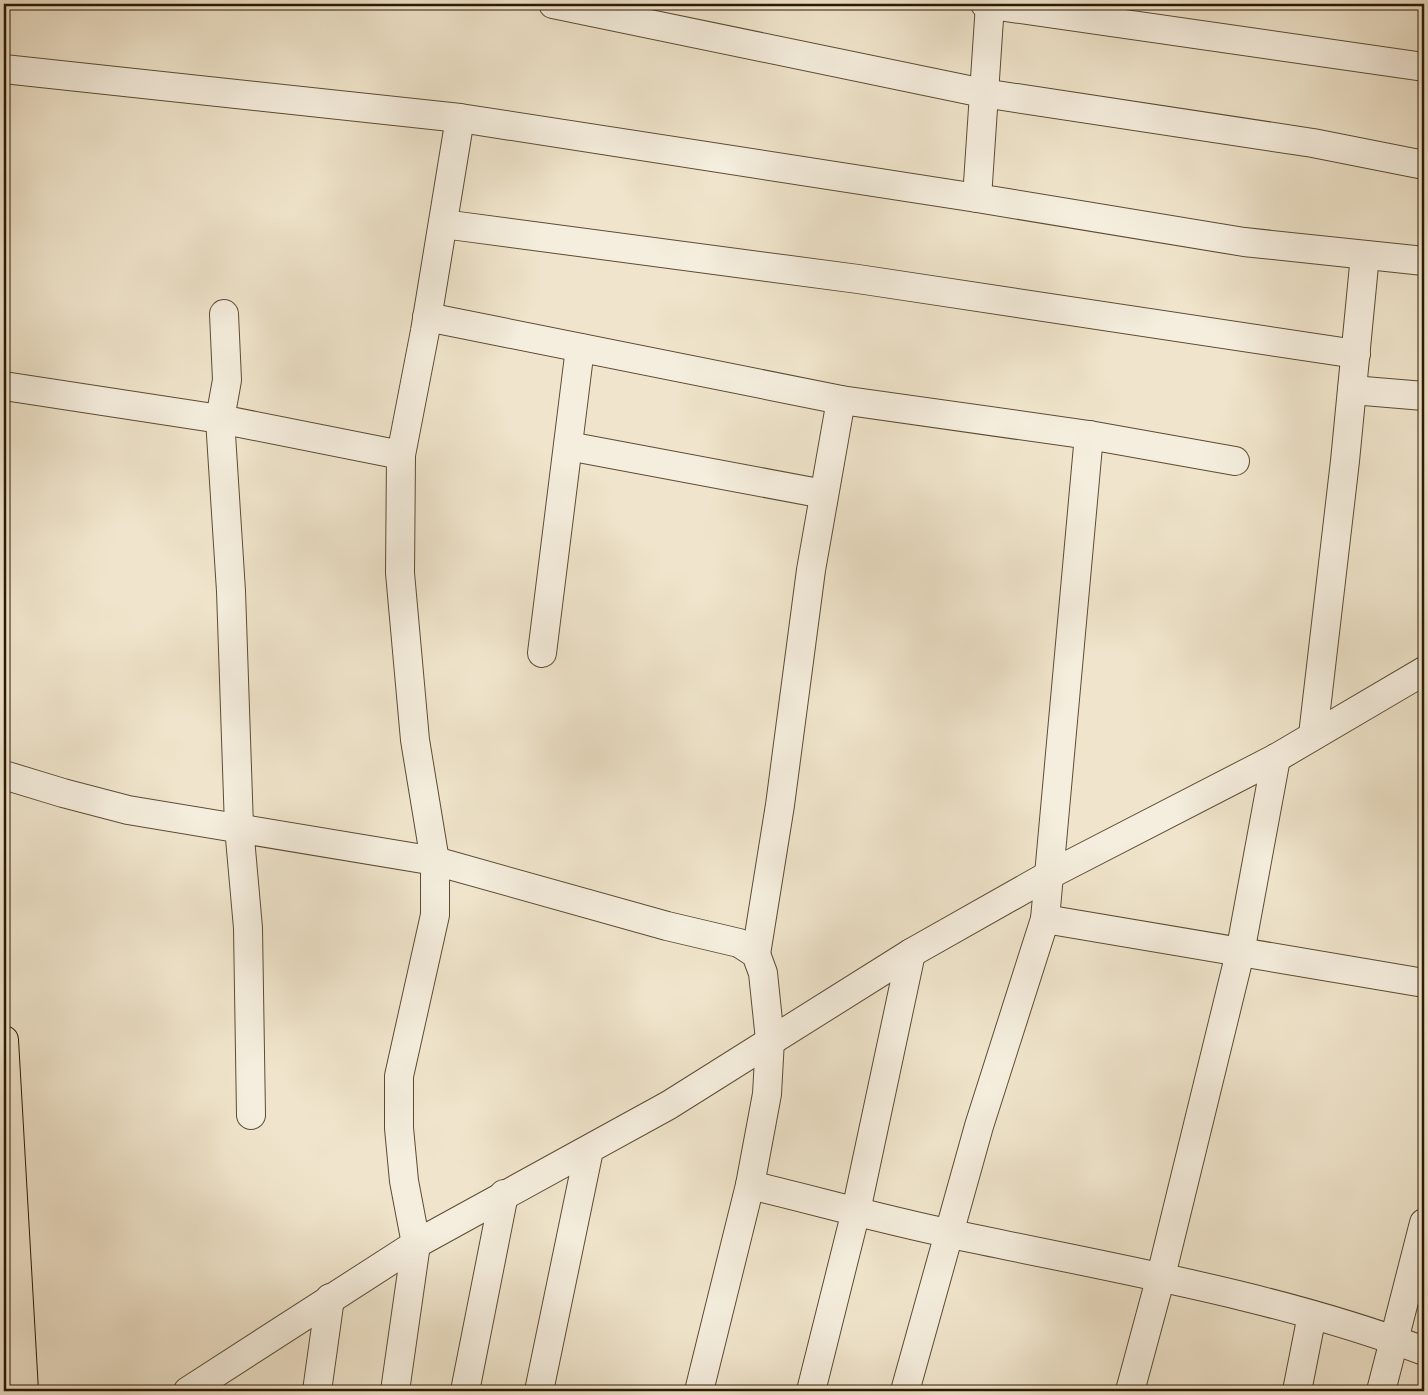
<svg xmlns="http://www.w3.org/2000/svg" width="1428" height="1395" font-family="'IM FELL DW Pica',serif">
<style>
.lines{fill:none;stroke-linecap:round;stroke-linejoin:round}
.minor-casing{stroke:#5c4c34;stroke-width:30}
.highway-casing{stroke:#2b1902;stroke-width:30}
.minor{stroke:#f5eede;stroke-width:28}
.highway{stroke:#f0e5cc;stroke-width:28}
</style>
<rect width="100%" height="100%" fill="#f0e5cc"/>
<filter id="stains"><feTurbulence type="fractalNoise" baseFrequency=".004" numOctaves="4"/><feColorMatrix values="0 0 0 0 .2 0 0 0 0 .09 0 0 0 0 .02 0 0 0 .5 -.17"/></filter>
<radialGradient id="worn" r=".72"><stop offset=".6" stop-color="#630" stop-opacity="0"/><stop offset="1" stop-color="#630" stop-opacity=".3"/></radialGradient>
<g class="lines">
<defs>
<g id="minor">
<polyline points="553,4 983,93 1313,143 1424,165"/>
<polyline points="985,4 1424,67"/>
<polyline points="990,4 977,198 1244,242 1424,261"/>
<polyline points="4,69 460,118 977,198"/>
<polyline points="443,224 858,279 1356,354"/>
<polyline points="224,314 227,380 220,419 231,591 239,827 248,928 251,1115"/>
<polyline points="427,317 841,400 1089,435 1235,461"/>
<polyline points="4,386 220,419 401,455"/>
<polyline points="1352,390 1424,396"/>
<polyline points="568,446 824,494"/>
<polyline points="542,653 580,348"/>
<polyline points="1313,735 1345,461 1365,255"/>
<polyline points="4,775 63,793 128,810 435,861 667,926 739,943 756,954 763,973 770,1040 767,1094 750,1185 699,1391"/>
<polyline points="1045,919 1424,983"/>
<polyline points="756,954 780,805 811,570 841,400"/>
<path d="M 750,1185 C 817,1201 884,1220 952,1234 C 1110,1268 1272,1294 1424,1351"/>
<polyline points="188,1391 416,1244 669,1105 911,953 1049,875 1276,758 1424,671"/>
<polyline points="317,1391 330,1298"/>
<polyline points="395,1391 416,1244 404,1181 399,1128 399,1076 435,915 435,861 415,740 400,573 401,455 425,331 460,118"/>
<polyline points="465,1391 504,1194"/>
<polyline points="539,1391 589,1150"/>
<polyline points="811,1391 856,1211 911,953"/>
<polyline points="905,1391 979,1126 1045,919 1089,435"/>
<polyline points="1130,1391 1161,1276 1240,953 1276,758"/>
<polyline points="1297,1391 1312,1315"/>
<polyline points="1381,1391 1424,1223"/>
</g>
<polyline id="highway" points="4,1040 24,1391"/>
</defs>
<use href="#minor" class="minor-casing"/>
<use href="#highway" class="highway-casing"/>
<use href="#minor" class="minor"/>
<use href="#highway" class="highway"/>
</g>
<rect width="1428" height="1395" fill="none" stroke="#f0e5cc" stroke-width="20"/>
<rect x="5" y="5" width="1418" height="1385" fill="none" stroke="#2b1902" stroke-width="2.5"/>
<rect x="10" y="10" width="1408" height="1375" fill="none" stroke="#2b1902"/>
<rect width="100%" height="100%" filter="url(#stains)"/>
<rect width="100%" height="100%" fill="url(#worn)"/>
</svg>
